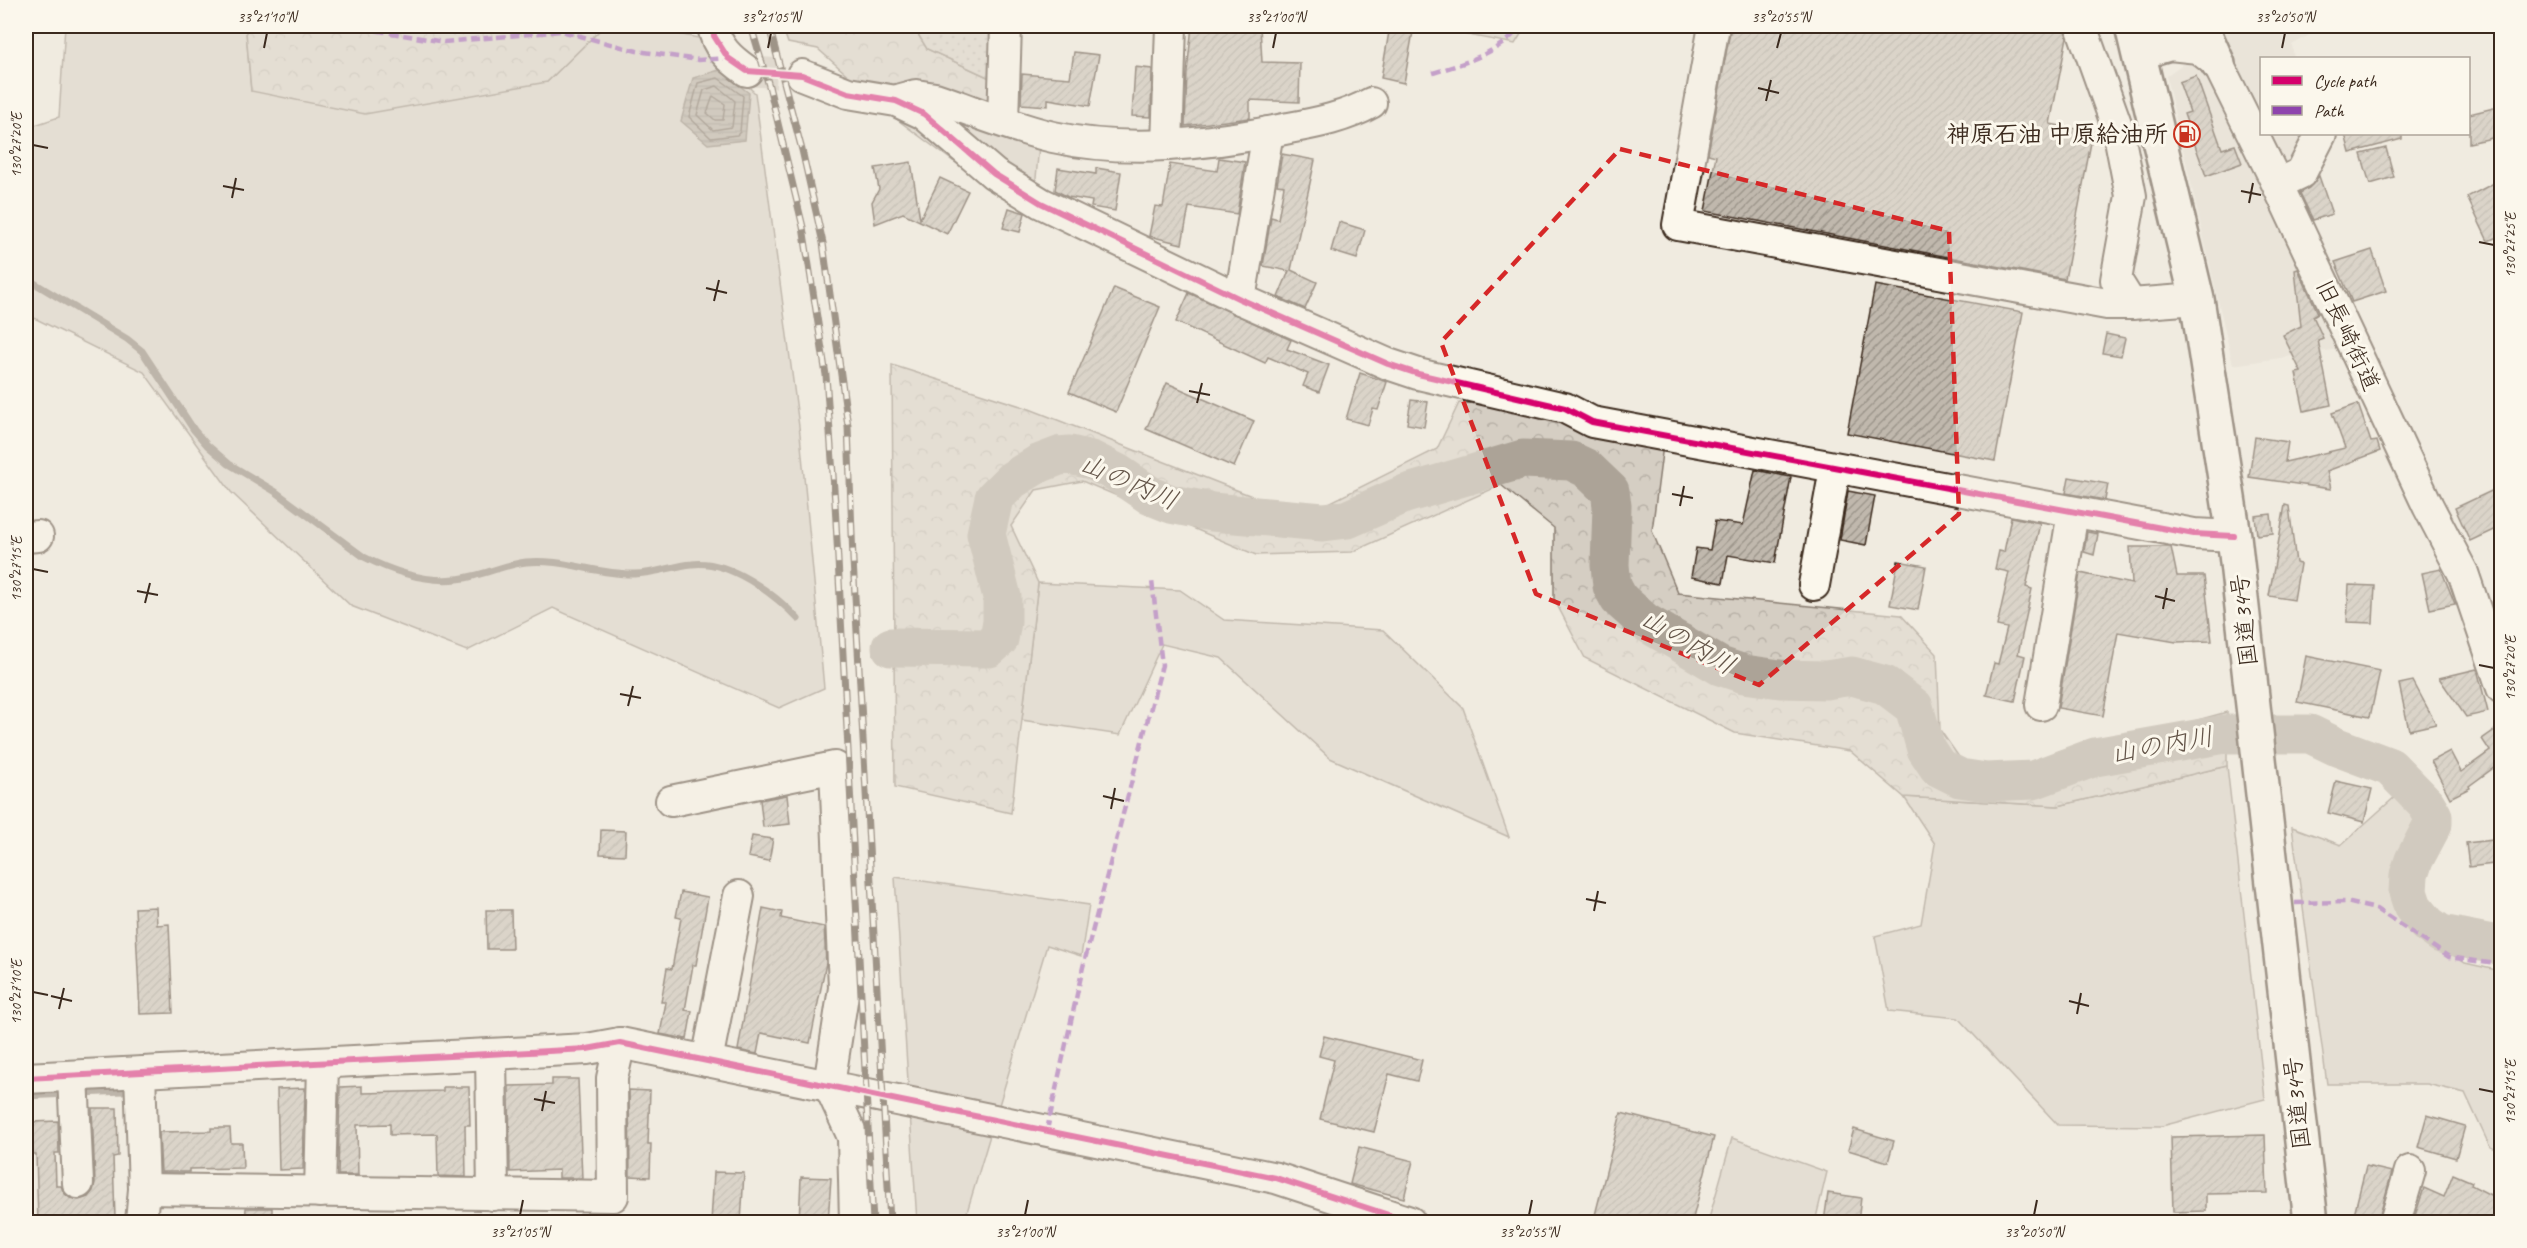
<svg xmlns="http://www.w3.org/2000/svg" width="2527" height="1248" font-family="Caveat,'Klee One',sans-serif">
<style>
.built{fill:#e2dcd1}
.grass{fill:#d5cec3;stroke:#887c70;stroke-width:1.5}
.forest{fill:url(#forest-crowns);stroke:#887c70;stroke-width:1.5}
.garden{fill:url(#garden-dots);stroke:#887c70;stroke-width:1.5}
.water{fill:url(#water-rules);stroke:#7f7367;stroke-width:1.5}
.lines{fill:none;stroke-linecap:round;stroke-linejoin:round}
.shore{stroke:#685a4e;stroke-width:1.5}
.stream{stroke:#7f7367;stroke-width:7}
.river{stroke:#aca397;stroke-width:39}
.building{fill:url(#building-hatch);stroke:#3b2a1e;stroke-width:1.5}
.minor-tunnel{stroke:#ccc4b9;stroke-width:30;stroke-dasharray:30 15;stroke-linecap:butt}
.minor-casing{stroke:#3b2a1e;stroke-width:34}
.highway-casing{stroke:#3b2a1e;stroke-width:38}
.minor{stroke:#fbf7ec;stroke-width:30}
.highway{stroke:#fbf7ec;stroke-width:33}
.rail-casing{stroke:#3b2a1e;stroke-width:7}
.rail{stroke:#fbf7ec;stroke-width:4.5;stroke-dasharray:14;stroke-linecap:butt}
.quiet{stroke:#8e44ad;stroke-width:4.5;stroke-dasharray:9 4.5;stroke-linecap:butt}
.cycleway-casing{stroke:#fbf7ec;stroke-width:10}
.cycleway{stroke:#d6006c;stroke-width:6}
.marked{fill:none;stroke:#d62828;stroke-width:4.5;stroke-dasharray:12 8;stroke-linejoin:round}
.ticks{fill:none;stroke:#3b2a1e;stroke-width:2}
.labels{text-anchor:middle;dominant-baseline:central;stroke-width:6;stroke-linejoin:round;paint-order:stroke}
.poi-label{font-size:24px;font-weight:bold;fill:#3b2a1e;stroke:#fbf7ec;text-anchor:end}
.street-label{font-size:24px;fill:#3b2a1e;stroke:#fbf7ec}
.water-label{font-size:26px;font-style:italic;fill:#635448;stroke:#fbf7ec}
.neatline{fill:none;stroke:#3b2a1e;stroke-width:2}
.ticks-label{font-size:15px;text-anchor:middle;fill:#3b2a1e}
</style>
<defs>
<pattern id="forest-crowns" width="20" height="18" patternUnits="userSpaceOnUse" patternTransform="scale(1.5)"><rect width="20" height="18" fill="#d5cec3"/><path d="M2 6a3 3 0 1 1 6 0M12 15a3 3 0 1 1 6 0" fill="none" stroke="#b8b1a7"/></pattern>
<pattern id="garden-dots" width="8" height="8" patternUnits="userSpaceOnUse" patternTransform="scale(1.5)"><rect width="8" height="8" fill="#d5cec3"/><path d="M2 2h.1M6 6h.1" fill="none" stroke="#b8b1a7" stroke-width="1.8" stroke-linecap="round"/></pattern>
<pattern id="water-rules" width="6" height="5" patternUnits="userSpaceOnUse" patternTransform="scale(1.5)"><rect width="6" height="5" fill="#aca397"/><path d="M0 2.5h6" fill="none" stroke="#8d857b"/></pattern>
<pattern id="building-hatch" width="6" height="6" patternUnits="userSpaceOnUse" patternTransform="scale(1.5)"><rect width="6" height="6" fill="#c0b8ad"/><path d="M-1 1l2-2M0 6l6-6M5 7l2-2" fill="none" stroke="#9d968c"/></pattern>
</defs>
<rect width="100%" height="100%" fill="#f0ebe0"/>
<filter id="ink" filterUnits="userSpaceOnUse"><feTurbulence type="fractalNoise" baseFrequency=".0167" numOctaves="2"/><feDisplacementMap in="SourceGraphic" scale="12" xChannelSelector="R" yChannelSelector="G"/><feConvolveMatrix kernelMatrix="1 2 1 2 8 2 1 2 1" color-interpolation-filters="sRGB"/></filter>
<g filter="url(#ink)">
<polygon class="built" points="2209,26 2319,26 2320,29 2292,45 2294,58 2262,58 2262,134 2308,134 2297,165 2263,187 2346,348 2233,365 2166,76 2184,63 2204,68"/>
<g class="grass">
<polygon points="65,26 222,26 246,31 251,91 547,82 604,26 634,26 699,38 755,93 800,434 824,688 779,708 553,608 467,651 351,606 231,492 144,372 26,314 26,128 59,117"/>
<polygon points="1447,26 1526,26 1515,44 1448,31"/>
<polygon points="904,84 1039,145 1035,189 953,161 875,103 860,86"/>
<polygon points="1038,583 1180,590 1224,620 1383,630 1463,708 1509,837 1330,758 1221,658 1162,644 1120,735 1022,720"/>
<polygon points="2227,766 2265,1099 2162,1126 2058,1125 1958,1018 1889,1011 1875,936 1921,924 1935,844 1904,797 2058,806"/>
<polygon points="2397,795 2418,819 2393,876 2406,922 2465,963 2501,971 2501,1151 2490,1147 2465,1093 2427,1084 2327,1084 2292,827 2341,845"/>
<polygon points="895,877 1089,905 1081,956 1047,945 964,1222 917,1222"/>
<polygon points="1732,1138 1827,1172 1815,1222 1708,1222"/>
</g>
<g class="forest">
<polygon points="253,26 604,26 547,82 365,114 251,91 246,31"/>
<polygon points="782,26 913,26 927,49 990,78 989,110 904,84 860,86 818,49 788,43"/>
<polygon points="892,365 1027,408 1303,516 1437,449 1459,403 1515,404 1663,445 1652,531 1678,593 1901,615 1937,654 1940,730 1966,767 2029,766 2227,712 2227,766 2058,806 1904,797 1850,751 1735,733 1585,658 1554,599 1554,528 1501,485 1352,552 1256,555 1082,481 1036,490 1011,526 1038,583 1011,813 895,787"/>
</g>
<polygon class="garden" points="913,26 993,26 990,78 927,49"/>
<polygon class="water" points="719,70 749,93 745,140 708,144 681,121 693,78"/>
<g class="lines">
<g class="shore">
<polygon points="718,78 743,96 740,132 737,135 711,138 689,117 698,83"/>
<polygon points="717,86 735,101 732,127 713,130 697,115 704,90"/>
<polygon points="713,96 725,104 723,120 715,120 707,113"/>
</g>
<g class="stream">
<path d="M 26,278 L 127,339 L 142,351 L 194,430 L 207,445 L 229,464 L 276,492 L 364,557 C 397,574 436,586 473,576 C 490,572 508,564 526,562 C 562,558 598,575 634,574 C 654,574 673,566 692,564 C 728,559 775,594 798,619"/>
<polyline points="82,1093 123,1091"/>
<polyline points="26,1096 68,1094"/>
</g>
<polyline class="river" points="891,647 989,648 999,639 1002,622 1002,597 986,534 994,498 1012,480 1038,464 1059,456 1070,455 1091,460 1117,473 1151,496 1171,504 1212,512 1323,522 1348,519 1405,494 1523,459 1571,461 1586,468 1610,491 1612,506 1610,565 1612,586 1619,599 1645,622 1720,666 1744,674 1780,679 1826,680 1852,676 1885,685 1914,707 1926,749 1938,767 1960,778 1986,782 2033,780 2095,757 2225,734 2310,734 2337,747 2390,767 2426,804 2433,816 2433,824 2414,860 2409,875 2408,892 2413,907 2427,924 2441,934 2502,946"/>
</g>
<g class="building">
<polygon points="1192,26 1260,26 1262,62 1300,63 1299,102 1250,100 1250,118 1185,126 1187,72"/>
<polygon points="1390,26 1414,26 1404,83 1381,78"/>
<polygon points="1731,26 2041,26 2065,30 2067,37 2050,124 2093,132 2065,279 1705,211 1716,156 1708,154"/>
<polygon points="1074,52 1099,55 1090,106 1048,99 1048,106 1021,104 1022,74 1070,78"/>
<polygon points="1135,67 1152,69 1151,117 1132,116"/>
<polygon points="2196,76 2222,149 2235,145 2242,163 2206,176 2184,114 2190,112 2179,82"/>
<polygon points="2502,106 2502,136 2469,143 2469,114"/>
<polygon points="2345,134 2402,134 2402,139 2350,153"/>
<polygon points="2386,148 2394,177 2370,184 2361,154"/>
<polygon points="1282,154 1315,160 1291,270 1317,282 1305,309 1278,297 1289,271 1263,266 1271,217 1278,219 1284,186 1277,185"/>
<polygon points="1219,158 1245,162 1237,214 1189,207 1182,244 1149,236 1155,206 1163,207 1170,164 1217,171"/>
<polygon points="911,162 920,219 940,178 968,191 947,234 903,213 875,224 872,202 879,189 875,168"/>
<polygon points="1058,168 1096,174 1096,168 1121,172 1115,211 1091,207 1092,201 1068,197 1055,190"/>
<polygon points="2319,176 2332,214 2313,220 2300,193 2309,188"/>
<polygon points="2494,183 2502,199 2502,235 2488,241 2467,197"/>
<polygon points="1009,208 1025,213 1020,232 1003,228"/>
<polygon points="1339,222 1365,230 1357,259 1331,251"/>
<polygon points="2372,250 2386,291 2352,302 2335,262"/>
<polygon points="2298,269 2318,313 2313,316 2323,338 2318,340 2331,405 2304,411 2296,373 2301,372 2283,335 2301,326 2295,270"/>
<polygon points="1875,285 2023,312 1995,461 1847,433"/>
<polygon points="1114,288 1160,307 1116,412 1069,392"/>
<polygon points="1189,293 1291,340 1287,349 1329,365 1319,392 1303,386 1308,374 1268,357 1265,363 1176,322"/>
<polygon points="2106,334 2125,338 2121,356 2102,353"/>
<polygon points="1360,373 1387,382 1378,410 1373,409 1368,425 1346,419"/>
<polygon points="1167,383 1254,421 1234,467 1146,429"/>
<polygon points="1411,400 1428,402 1424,427 1407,424"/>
<polygon points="2358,404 2371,442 2377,441 2380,451 2327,471 2331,489 2249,477 2255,437 2288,442 2285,462 2345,448 2332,413"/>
<polygon points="1755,470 1791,477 1775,563 1728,555 1723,583 1691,577 1696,548 1710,550 1715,521 1743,525"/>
<polygon points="2069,477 2108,484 2105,500 2066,493"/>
<polygon points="2502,486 2502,526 2470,541 2455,508"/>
<polygon points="1848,491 1875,496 1866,545 1840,540"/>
<polygon points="2285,505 2289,506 2296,563 2300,564 2294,600 2269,596"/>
<polygon points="2271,514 2273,533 2257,535 2255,516"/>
<polygon points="2011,517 2040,523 2026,587 2032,589 2018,654 2025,656 2015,701 1986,695 1994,663 1998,664 2007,628 1997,626 2009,572 1995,569 1999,551 2004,552"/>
<polygon points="2087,532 2098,534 2094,555 2084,552"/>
<polygon points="2130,547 2171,547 2177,576 2204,576 2212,641 2176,642 2118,632 2103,716 2058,708 2080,573 2132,584"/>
<polygon points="1898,561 1926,566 1918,610 1890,605"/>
<polygon points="2441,569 2455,604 2430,609 2422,573"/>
<polygon points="2349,585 2375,586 2373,623 2347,622"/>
<polygon points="2306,656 2380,671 2370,717 2297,702"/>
<polygon points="2477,669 2488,712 2466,717 2439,678"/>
<polygon points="2413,681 2436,724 2409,730 2399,684"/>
<polygon points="2502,725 2502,767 2499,764 2469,786 2470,788 2450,798 2431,761 2450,751 2461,772 2490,751 2482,739"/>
<polygon points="2336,781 2372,789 2364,822 2328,813"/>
<polygon points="787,795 790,824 763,827 760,800"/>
<polygon points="601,830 626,831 625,855 600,854"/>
<polygon points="752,836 773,839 769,861 748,857"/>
<polygon points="2502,839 2502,863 2469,867 2466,843"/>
<polygon points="681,892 708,897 696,965 693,965 685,1010 692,1011 687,1039 660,1034 666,1002 661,1002 667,968 672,969 681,918 676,917"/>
<polygon points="156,907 157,925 169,924 173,1013 140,1014 135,908"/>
<polygon points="763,908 782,912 781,918 824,927 826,963 810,1043 761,1033 757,1054 738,1050"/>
<polygon points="486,910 511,910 512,949 487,949"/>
<polygon points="1324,1036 1422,1060 1417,1081 1389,1074 1374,1132 1320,1119 1334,1060 1319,1056"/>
<polygon points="552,1079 578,1079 582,1178 559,1178 559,1170 510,1172 509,1086 552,1085"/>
<polygon points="362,1086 362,1093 443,1091 443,1087 469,1087 470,1125 465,1125 466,1177 438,1176 437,1134 390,1135 390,1124 357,1125 358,1175 338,1175 340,1087"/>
<polygon points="305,1088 303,1169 279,1170 277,1089"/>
<polygon points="629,1090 650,1091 648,1144 651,1144 650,1177 630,1176"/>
<polygon points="92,1108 117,1108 118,1156 113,1157 115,1218 67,1219 67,1222 38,1222 36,1154 33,1154 32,1122 58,1121 59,1153 55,1153 56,1186 61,1186 64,1193 70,1198 79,1200 88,1197 93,1191 95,1183"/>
<polygon points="1621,1113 1714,1137 1692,1222 1609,1222 1594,1219"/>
<polygon points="2427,1115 2465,1126 2456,1158 2418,1147"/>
<polygon points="211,1128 230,1128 231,1143 242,1143 243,1168 189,1169 189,1172 161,1172 159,1132 211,1131"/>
<polygon points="1854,1129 1894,1141 1888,1162 1848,1150"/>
<polygon points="2265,1135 2267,1193 2206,1194 2206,1211 2173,1212 2171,1137"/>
<polygon points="1359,1147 1413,1161 1404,1198 1350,1184"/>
<polygon points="2366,1166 2392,1172 2378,1222 2352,1222"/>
<polygon points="714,1172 744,1173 741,1222 711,1222"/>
<polygon points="2453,1174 2472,1182 2471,1185 2502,1201 2502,1222 2413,1222 2424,1188 2444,1197"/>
<polygon points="801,1177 831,1178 828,1222 799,1222"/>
<polygon points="1828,1193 1861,1198 1858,1222 1824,1222"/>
<polygon points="246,1208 272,1208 272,1222 245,1222"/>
</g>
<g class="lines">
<polyline class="minor-tunnel" points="747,71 802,75"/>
<defs>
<g id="minor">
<path d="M 713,26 C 716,47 730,59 747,71"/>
<polyline points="1714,26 1678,225 2107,304 2131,304 2197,299"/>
<polyline points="2081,26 2118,129 2131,196 2116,280 2131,304"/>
<polyline points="2139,54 2170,45 2198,48 2218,64 2271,171 2428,506 2463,573 2502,688"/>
<polyline points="802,75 848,93 896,101 924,114 994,174 1041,203 1240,299 1388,364 1418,374 1565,408 1592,422 2194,534 2234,536"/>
<path d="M 901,99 L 916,95 L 935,98 C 974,111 1013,128 1053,137 C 1129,154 1213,144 1289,128 C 1317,123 1346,117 1371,103"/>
<polyline points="1003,121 1006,26"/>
<polyline points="1167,145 1171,26"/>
<polyline points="2278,184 2301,173 2321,134"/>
<polyline points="1240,299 1268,132"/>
<polyline points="26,537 38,536"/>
<polyline points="1814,585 1835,469"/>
<polyline points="2041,705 2073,512"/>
<polyline points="671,801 835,767 844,988 829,1085 853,1137 855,1222"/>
<polyline points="491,1054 493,1195"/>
<polyline points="707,1061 739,896"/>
<polyline points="140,1073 144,1189 141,1222"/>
<polyline points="73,1076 78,1183"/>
<polyline points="26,1078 587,1049 620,1043 1276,1178 1410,1222"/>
<polyline points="144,1189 613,1196 612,1078 620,1043"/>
<polyline points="320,1192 323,1063"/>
<polyline points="2395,1222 2410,1171"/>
</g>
<g id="highway">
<polyline points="2132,26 2197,299 2234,536 2311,1222"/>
<polyline points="2201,26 2218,64"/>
</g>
</defs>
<use href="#minor" class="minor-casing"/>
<use href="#highway" class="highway-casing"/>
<use href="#minor" class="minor"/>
<use href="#highway" class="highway"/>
<defs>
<g id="rail">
<polyline points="751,26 769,86 803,227 826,375 835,503 873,1222"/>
<polyline points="769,26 802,150 823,243 848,426 853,560 890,1222"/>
</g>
</defs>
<use href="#rail" class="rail-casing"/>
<use href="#rail" class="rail"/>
<g class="quiet">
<polyline points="350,26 444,42 561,31 637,51 699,60 728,58"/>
<path d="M 1433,73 C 1464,63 1500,53 1521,26"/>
<polyline points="2295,903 2346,902 2376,909 2449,957 2502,965"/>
<polyline points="1047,1130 1083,967 1162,665 1152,581"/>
</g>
<defs>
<g id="cycleway">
<polyline points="713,26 714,36 728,58 747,71 802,75 848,93 896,101 924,114 994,174 1041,203 1240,299 1388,364 1418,374 1565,408 1592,422 2194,534 2234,536"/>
<polyline points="26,1078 587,1049 620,1043 1276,1178 1410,1222"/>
</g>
</defs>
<use href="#cycleway" class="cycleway-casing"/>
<use href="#cycleway" class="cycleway"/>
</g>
</g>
<path d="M0 0H2527V1248H0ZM 1620,149 L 1949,231 L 1959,514 L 1759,685 L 1536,594 L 1441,342 Z" fill="#f0ebe0" fill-opacity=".55" fill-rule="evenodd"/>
<path class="marked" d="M 1620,149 L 1949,231 L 1959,514 L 1759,685 L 1536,594 L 1441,342 Z"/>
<path class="ticks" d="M 264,48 L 267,33M 768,48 L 771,33M 1273,48 L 1276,33M 1777,48 L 1781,33M 2282,48 L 2285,33M 1758,88 L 1779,93M 1766,101 L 1771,80M 33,145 L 48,148M 223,186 L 244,190M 2241,191 L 2261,195M 232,198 L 236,178M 2249,203 L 2253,183M 2479,242 L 2494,245M 706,288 L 727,293M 714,301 L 719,280M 1189,391 L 1210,395M 1197,403 L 1202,383M 1672,494 L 1693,498M 1680,506 L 1684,486M 33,569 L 48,572M 137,591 L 158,595M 2155,596 L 2175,601M 145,603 L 150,583M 2163,609 L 2167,588M 2479,665 L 2494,668M 620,694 L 641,698M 628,706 L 633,686M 1103,796 L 1124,801M 1111,809 L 1115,788M 1586,899 L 1606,903M 1594,911 L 1598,891M 33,992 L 48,995M 51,996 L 72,1001M 2069,1001 L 2089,1006M 59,1009 L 64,988M 2077,1014 L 2081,993M 2479,1089 L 2494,1092M 534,1099 L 555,1103M 542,1111 L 546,1091M 520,1215 L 523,1200M 1025,1215 L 1028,1200M 1529,1215 L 1532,1200M 2034,1215 L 2037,1200"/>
<defs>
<symbol id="fuel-ring" viewBox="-11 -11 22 22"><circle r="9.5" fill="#fbf7ec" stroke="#c8321e" stroke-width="1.5"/><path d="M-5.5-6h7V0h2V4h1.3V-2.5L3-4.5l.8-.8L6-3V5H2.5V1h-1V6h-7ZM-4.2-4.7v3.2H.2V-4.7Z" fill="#c8321e"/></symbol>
</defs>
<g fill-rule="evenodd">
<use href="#fuel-ring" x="2172" y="119" width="30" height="30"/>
</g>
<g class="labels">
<g class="poi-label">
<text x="2168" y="134">神原石油 中原給油所</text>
</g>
<g class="street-label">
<text transform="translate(2348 335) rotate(65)">旧長崎街道</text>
<text transform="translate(2244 620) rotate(-96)">国道34号</text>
<text transform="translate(2297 1103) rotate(-96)">国道34号</text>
</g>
<g class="water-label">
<text transform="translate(1129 482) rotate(23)">山の内川</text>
<text transform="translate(1688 642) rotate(30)">山の内川</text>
<text transform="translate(2162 745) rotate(-10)">山の内川</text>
</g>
</g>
<rect width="2527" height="1248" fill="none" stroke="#fbf7ec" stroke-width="66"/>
<rect x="2260" y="57" width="210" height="78" fill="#fbf7ec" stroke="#aea59a" stroke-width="1.5"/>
<rect x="2272" y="76" width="30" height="9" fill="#d6006c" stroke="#aea59a" stroke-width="1.5"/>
<text x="2314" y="87" font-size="18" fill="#3b2a1e">Cycle path</text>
<rect x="2272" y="106" width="30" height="9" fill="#8e44ad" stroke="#aea59a" stroke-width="1.5"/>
<text x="2314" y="117" font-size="18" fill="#3b2a1e">Path</text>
<rect x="33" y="33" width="2461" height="1182" class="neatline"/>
<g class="ticks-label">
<text x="267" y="22">33°21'10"N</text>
<text x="771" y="22">33°21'05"N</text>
<text x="1276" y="22">33°21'00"N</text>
<text x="1781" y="22">33°20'55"N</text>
<text x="2285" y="22">33°20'50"N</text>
<text transform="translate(16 145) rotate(-90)" y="5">130°27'20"E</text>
<text transform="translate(2510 245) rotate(-90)" y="5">130°27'25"E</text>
<text transform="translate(16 569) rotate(-90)" y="5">130°27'15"E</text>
<text transform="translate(2510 668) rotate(-90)" y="5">130°27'20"E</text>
<text transform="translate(16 992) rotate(-90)" y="5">130°27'10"E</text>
<text transform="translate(2510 1092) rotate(-90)" y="5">130°27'15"E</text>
<text x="520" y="1237">33°21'05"N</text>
<text x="1025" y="1237">33°21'00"N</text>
<text x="1529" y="1237">33°20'55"N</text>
<text x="2034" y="1237">33°20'50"N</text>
</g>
</svg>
